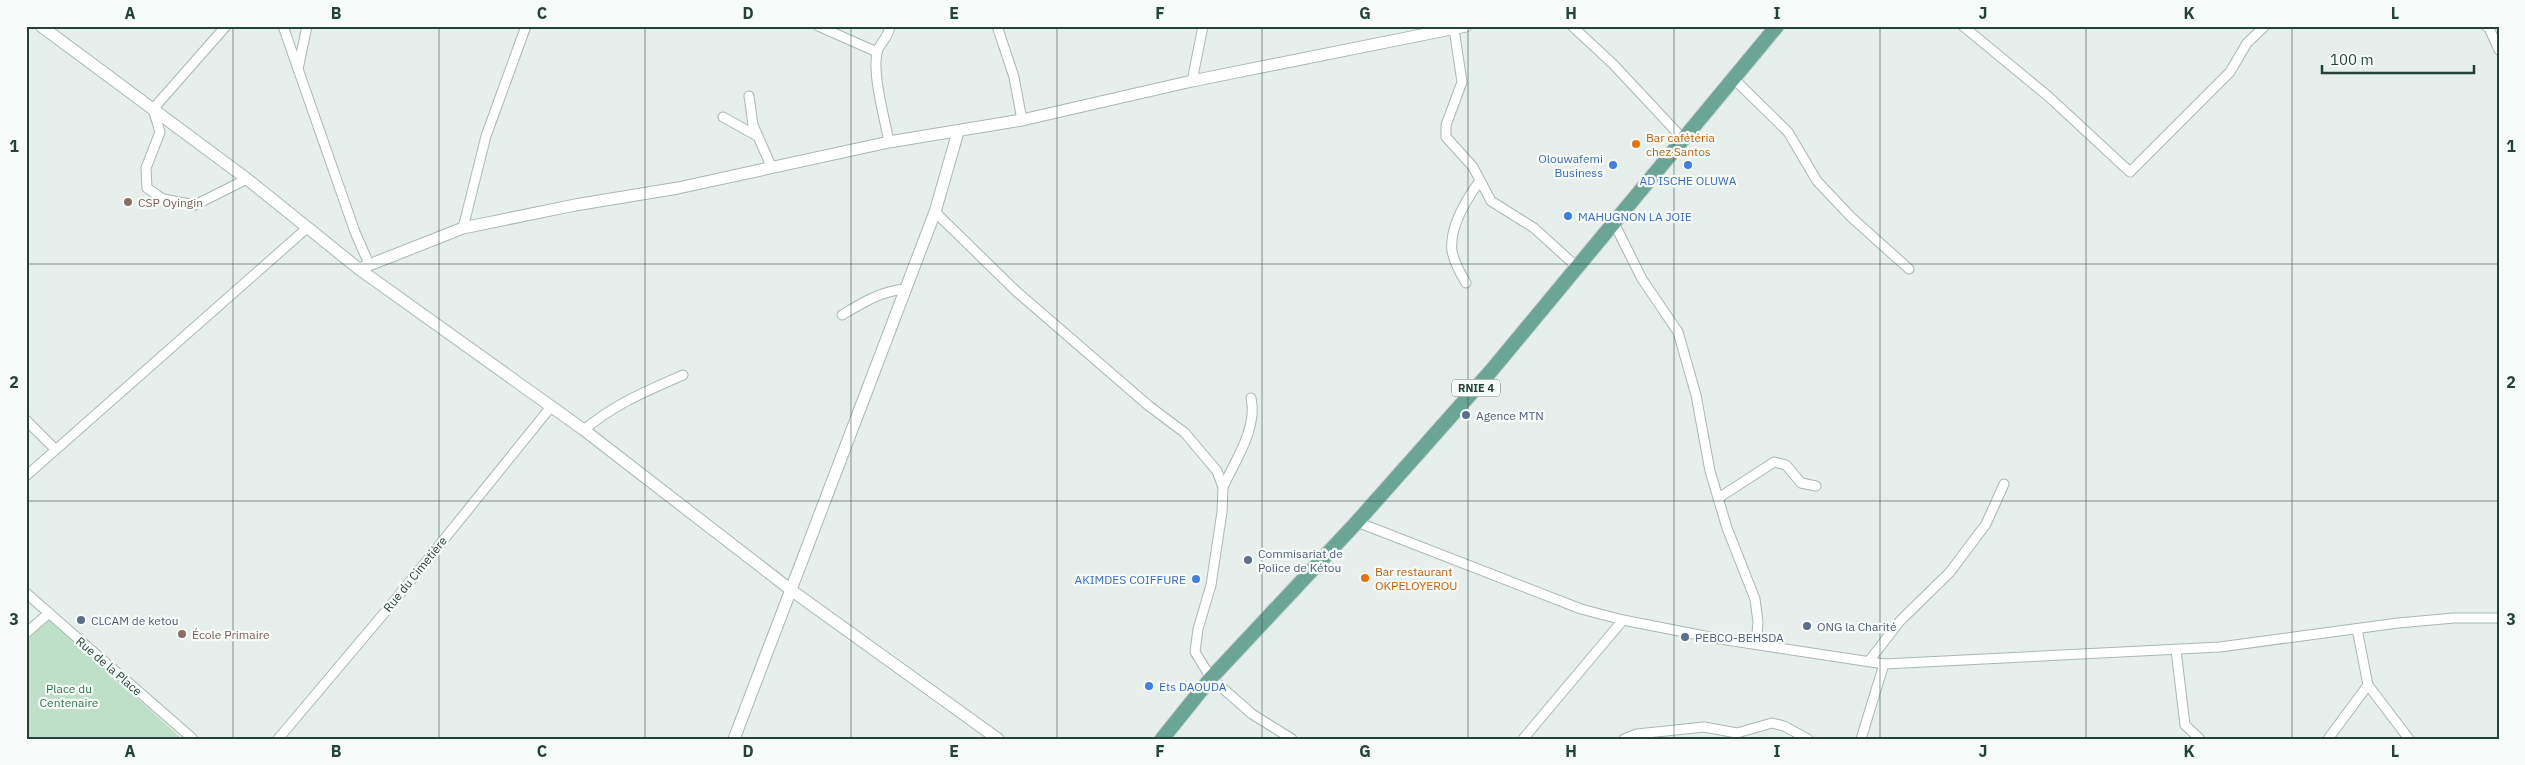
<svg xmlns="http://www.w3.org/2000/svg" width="2525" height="765" font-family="'IBM Plex Sans',sans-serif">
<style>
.green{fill:#bfe0c8}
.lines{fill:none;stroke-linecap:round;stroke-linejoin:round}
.minor-casing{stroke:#a8b8b2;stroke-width:11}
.tertiary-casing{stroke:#a8b8b2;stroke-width:13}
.primary-casing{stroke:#c2cac8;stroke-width:16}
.minor{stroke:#fff;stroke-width:9}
.tertiary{stroke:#fff;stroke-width:11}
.primary{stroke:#6aa596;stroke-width:14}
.grid{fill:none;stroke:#24423a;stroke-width:1;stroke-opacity:0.55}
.food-dot{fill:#e8710a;stroke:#f7fbf9;stroke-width:2}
.shop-dot{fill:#3f7fe0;stroke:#f7fbf9;stroke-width:2}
.education-dot{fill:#8d6e63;stroke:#f7fbf9;stroke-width:2}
.service-dot{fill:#5c6f8a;stroke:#f7fbf9;stroke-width:2}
.labels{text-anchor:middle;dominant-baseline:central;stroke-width:4.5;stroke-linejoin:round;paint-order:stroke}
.shield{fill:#f7fbf9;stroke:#637a73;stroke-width:1}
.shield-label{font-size:11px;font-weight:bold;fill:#24423a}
.food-label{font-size:12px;fill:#c56008;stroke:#f7fbf9;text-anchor:start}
.shop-label{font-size:12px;fill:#366cbe;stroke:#f7fbf9;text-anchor:end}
.education-label{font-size:12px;fill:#785e54;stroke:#f7fbf9;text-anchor:start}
.service-label{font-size:12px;fill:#4e5e75;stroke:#f7fbf9;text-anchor:start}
.street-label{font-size:12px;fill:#24423a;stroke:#f7fbf9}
.park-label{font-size:12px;fill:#2d7a4b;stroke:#f7fbf9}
.neatline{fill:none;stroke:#24423a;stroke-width:2}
.grid-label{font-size:16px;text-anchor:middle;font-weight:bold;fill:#24423a}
</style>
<rect width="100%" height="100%" fill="#e6efeb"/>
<polygon class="green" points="49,618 182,739 26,739 26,641"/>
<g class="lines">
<defs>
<g id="minor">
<polyline points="226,26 153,109 160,132 146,168 147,188 163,199 195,205 247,179"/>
<polyline points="283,26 355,232 369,264"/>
<polyline points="818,26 877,52"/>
<polyline points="997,26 1014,77 1022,120"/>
<polyline points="1572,26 1613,64 1684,140"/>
<polyline points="1963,26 2049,97 2130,172 2230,72 2247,43 2265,26"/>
<polyline points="2486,26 2489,28 2499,50"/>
<polyline points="1454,29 1462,82 1446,125 1446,137 1473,167 1491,201 1534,228 1576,266"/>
<polyline points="298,69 307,26"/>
<polyline points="1735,80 1788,132 1817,181 1851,217 1909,269"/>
<polyline points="1192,81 1203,26"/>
<polyline points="749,96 753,125 771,166"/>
<polyline points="723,117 757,136"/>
<path d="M 889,142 C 885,120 872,74 877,53 C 878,45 888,39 890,26"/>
<polyline points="935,212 1017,292 1149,406 1185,433 1217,471 1223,487 1222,512 1211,585 1198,629 1195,652 1211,678 1252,714 1292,739"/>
<polyline points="1613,221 1642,279 1678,332 1696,395 1710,471 1727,528 1755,599 1758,622 1756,644"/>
<polyline points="463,228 486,136 526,26"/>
<path d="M 1466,283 C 1460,273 1454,262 1452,251 C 1449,227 1466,200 1479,182"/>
<path d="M 842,315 C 862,303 881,291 905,289"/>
<polyline points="26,420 55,449"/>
<path d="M 584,430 C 614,404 647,391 683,375"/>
<polyline points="26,476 307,228"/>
<path d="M 1223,487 C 1235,461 1258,428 1251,398"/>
<polyline points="1720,497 1774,462 1786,465 1801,483 1816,486"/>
<polyline points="1357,522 1581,609 1623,620 1720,639 1884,664 2220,647 2398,623 2454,618 2499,618"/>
<polyline points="26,593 193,739"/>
<polyline points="2357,629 2368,685 2409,739"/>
<polyline points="26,633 49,613"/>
<polyline points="2176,650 2185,725 2200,739"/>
<polyline points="1869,661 1900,621 1950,572 1986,524 2004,484"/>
<polyline points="278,739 391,605 550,408"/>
<polyline points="1523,739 1623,620"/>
<polyline points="1624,739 1637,734 1704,727 1737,733 1772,723 1784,726 1808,739"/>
<polyline points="1861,739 1884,664"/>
<polyline points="2328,739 2368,685"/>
</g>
<g id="tertiary">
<polyline points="41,26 247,179 359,269 584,430 791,590 998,739"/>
<polyline points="359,269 463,228 575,205 678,188 889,142 1022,120 1192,81 1466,26"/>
<polyline points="734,739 935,212 958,132"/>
</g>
<polyline id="primary" points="1162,739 1211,678 1357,522 1491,371 1777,26"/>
</defs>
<use href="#minor" class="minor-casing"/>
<use href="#tertiary" class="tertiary-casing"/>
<use href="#primary" class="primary-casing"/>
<use href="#minor" class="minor"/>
<use href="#tertiary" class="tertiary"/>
<use href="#primary" class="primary"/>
</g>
<path class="grid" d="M 233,26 L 233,739M 439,26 L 439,739M 645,26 L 645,739M 851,26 L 851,739M 1057,26 L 1057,739M 1262,26 L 1262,739M 1468,26 L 1468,739M 1674,26 L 1674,739M 1880,26 L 1880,739M 2086,26 L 2086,739M 2292,26 L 2292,739M 26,264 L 2499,264M 26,501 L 2499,501"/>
<g class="food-dot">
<circle cx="1636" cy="144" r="5"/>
<circle cx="1365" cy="578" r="5"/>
</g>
<g class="shop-dot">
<circle cx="1613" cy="165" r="5"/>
<circle cx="1688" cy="165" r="5"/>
<circle cx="1568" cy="216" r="5"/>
<circle cx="1196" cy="579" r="5"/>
<circle cx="1149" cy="686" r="5"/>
</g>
<g class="education-dot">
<circle cx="128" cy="202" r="5"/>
<circle cx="182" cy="634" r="5"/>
</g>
<g class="service-dot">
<circle cx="1466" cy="415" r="5"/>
<circle cx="1248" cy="560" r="5"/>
<circle cx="81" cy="620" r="5"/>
<circle cx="1807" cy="626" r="5"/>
<circle cx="1685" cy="637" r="5"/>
</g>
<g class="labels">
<rect class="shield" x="1452" y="379.5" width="48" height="17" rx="4"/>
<g class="shield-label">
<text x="1476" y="388">RNIE 4</text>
</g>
<g class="food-label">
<text x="1646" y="137">Bar cafétéria<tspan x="1646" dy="14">chez Santos</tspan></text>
<text x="1375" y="571">Bar restaurant<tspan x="1375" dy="14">OKPELOYEROU</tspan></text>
</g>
<g class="shop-label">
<text x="1603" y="158">Olouwafemi<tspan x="1603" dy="14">Business</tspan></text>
<text x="1688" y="180" text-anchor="middle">AD ISCHE OLUWA</text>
<text x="1578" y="216" text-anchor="start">MAHUGNON LA JOIE</text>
<text x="1186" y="579">AKIMDES COIFFURE</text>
<text x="1159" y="686" text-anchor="start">Ets DAOUDA</text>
</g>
<g class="education-label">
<text x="138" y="202">CSP Oyingin</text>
<text x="192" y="634">École Primaire</text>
</g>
<g class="service-label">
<text x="1476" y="415">Agence MTN</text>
<text x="1258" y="553">Commisariat de<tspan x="1258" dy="14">Police de Kétou</tspan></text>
<text x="91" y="620">CLCAM de ketou</text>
<text x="1817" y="626">ONG la Charité</text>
<text x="1695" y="637">PEBCO-BEHSDA</text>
</g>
<g class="street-label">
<text transform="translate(415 574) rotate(-51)">Rue du Cimetière</text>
<text transform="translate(109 666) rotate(41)">Rue de la Place</text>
</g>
<g class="park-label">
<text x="69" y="688">Place du<tspan x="69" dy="14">Centenaire</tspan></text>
</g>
</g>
<rect width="2525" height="765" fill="none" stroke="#f7fbf9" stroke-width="55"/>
<path d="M2322 65v8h152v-8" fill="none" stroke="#24423a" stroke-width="2.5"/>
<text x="2330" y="65" font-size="15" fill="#24423a" stroke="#f7fbf9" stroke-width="4" paint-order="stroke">100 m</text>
<rect x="28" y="28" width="2470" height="710" class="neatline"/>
<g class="grid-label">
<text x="130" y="19">A</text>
<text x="336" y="19">B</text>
<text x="542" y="19">C</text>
<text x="748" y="19">D</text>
<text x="954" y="19">E</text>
<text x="1160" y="19">F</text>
<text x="1365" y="19">G</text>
<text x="1571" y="19">H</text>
<text x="1777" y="19">I</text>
<text x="1983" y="19">J</text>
<text x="2189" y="19">K</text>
<text x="2395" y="19">L</text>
<text x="14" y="152">1</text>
<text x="2511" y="152">1</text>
<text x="14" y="388">2</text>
<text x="2511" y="388">2</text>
<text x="14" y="625">3</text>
<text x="2511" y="625">3</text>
<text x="130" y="757">A</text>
<text x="336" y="757">B</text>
<text x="542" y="757">C</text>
<text x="748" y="757">D</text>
<text x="954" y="757">E</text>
<text x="1160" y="757">F</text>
<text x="1365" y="757">G</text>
<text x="1571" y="757">H</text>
<text x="1777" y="757">I</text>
<text x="1983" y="757">J</text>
<text x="2189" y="757">K</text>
<text x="2395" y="757">L</text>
</g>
</svg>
